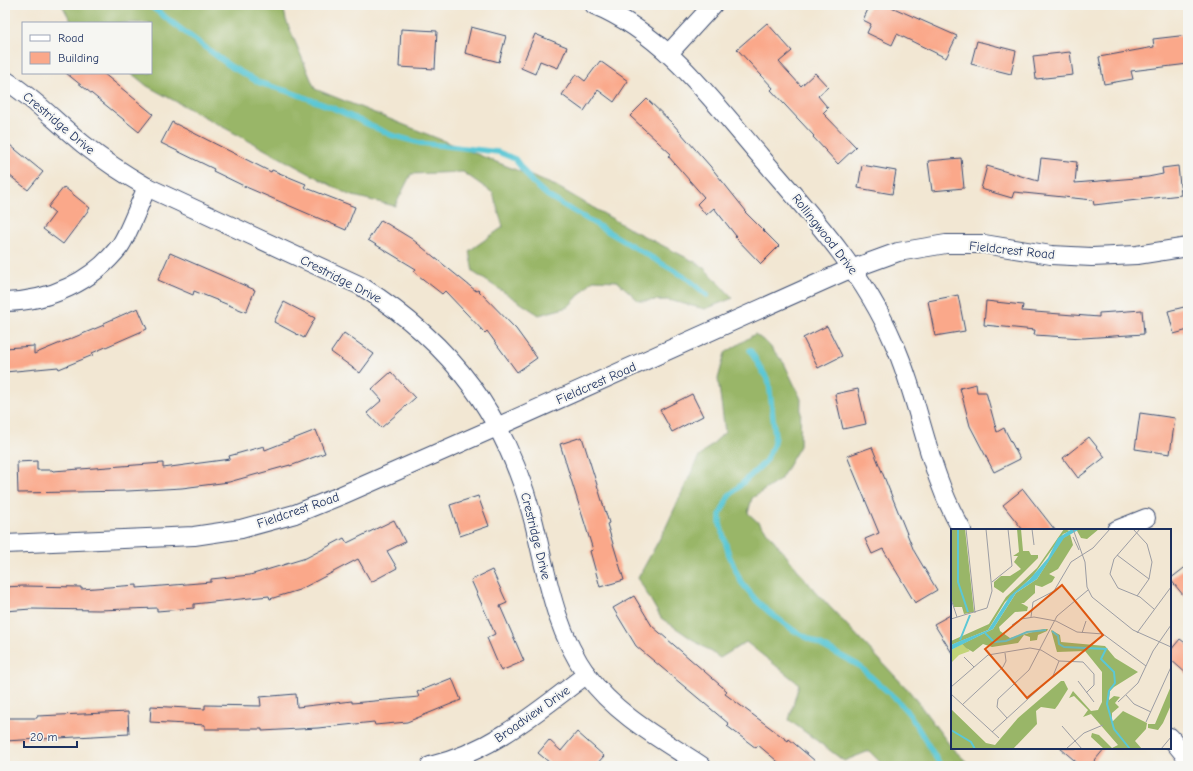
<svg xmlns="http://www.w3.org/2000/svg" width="1193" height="771" font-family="'Comic Neue',sans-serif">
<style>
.forest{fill:#99b668;stroke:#5a7263}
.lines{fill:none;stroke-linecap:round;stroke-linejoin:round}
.stream{stroke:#5bc7d5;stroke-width:5.5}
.building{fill:#faa88a}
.minor-casing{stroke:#3b4b70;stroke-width:20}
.minor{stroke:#fff;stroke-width:18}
.labels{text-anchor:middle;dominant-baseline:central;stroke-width:4;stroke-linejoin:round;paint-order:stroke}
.street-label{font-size:13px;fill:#1b2f5e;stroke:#f6f6f2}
.inset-river{fill:none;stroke:#5bc7d5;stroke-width:2}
.inset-road{fill:none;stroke:#9c9da4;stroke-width:1}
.view{fill:#de5710;fill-opacity:0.15;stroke:#de5710;stroke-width:2}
.inset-edge{fill:none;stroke:#1b2f5e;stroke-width:2}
</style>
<rect width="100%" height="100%" fill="#f6f6f2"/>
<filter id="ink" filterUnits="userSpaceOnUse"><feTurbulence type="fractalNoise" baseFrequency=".025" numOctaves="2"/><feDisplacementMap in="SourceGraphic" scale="8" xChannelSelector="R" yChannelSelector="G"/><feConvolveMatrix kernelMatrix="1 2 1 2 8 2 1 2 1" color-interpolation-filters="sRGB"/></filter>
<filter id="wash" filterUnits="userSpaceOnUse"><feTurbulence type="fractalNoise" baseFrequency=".012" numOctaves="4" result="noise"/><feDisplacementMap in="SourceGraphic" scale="16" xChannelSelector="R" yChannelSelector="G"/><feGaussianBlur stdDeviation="0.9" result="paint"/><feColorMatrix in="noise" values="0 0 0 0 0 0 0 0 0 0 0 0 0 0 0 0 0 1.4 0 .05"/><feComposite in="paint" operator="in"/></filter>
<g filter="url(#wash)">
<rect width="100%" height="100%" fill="#f2e7d3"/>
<g class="forest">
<polygon points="62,5 283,5 286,20 315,89 556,186 630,229 701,265 733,298 705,309 668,300 639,301 617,281 593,280 568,307 539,315 473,272 469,251 503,227 493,193 463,172 411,174 395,206 349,195 147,86 131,73 151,73 151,23 72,23"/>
<polygon points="755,334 768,344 784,363 801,399 800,446 780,480 752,498 748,513 764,528 814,590 910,692 952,748 971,766 884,766 869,751 844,761 789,720 799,684 746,642 720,658 661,618 638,578 665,529 698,458 725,432 718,379 725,353"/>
</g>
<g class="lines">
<g class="stream">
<polyline points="149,5 230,66 260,83 293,93 333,108 391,135 420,143 498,152 515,159 532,182 548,196 688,279 707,295"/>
<polyline points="750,350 769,382 775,436 773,446 765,462 729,496 724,506 720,515 720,524 729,555 741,582 756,600 769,612 793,630 858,665 897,700 910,715 941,766"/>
</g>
</g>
<g id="blocks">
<g class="building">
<polygon points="870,5 887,5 957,36 946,58 897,34 892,45 867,33 871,24 863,20"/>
<polygon points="767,23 792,51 779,62 801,86 815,73 828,87 818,96 828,108 823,113 856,147 838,164 813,137 814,136 771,90 773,88 737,49"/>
<polygon points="471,27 506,36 499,62 465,53"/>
<polygon points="401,29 437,31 435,69 399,67"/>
<polygon points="535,34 567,47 558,68 540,61 535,74 521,68"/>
<polygon points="1188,35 1188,64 1131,71 1133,79 1104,84 1099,57 1154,47 1153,39"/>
<polygon points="977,41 1016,51 1011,74 971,64"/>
<polygon points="1070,52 1073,75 1036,79 1033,56"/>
<polygon points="600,61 628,81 614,102 598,90 584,111 562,95 576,74 585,81"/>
<polygon points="66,73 103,73 153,114 139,132"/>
<polygon points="647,99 673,124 710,166 746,211 745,212 779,246 761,264 735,237 736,236 714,208 706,215 697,204 704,197 668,156 671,154 630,116"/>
<polygon points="172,122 271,172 272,170 306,184 304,187 355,207 346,230 246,187 213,171 214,169 161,143"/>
<polygon points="5,141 43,172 28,190 5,172"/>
<polygon points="961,158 964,188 932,191 928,161"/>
<polygon points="1041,158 1077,162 1075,183 1148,177 1163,174 1162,168 1178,166 1181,195 1094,205 1093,200 1014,192 1012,198 981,189 987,166 1038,181"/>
<polygon points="862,165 896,171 892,194 858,188"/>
<polygon points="64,187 90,208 63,244 43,229 55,213 48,207"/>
<polygon points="381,220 412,239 476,291 478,290 516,329 537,358 517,372 487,331 485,333 445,291 442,294 414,272 416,269 368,240"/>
<polygon points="170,253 255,290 246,312 194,291 193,295 158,280"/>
<polygon points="958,295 965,331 935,336 928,301"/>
<polygon points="986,301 1023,305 1022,311 1099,317 1099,313 1142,310 1144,334 1083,338 1034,335 1035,330 984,325"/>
<polygon points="284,302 315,318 304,338 274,322"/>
<polygon points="1188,306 1188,330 1174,334 1168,311"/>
<polygon points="138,308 147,329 92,353 93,355 59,369 58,367 5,372 5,348 34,346 34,354 104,325 104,323"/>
<polygon points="827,326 842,356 818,368 803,338"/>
<polygon points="344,333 374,354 360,373 331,352"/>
<polygon points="391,372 415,398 381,428 367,413 382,400 372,389"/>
<polygon points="976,384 977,392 986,392 997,432 1004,428 1020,459 994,472 970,426 960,388"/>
<polygon points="858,389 866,424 843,429 835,394"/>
<polygon points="692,394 703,416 672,432 660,410"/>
<polygon points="1140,413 1175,418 1170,454 1135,449"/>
<polygon points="316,430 325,453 290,466 290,465 229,482 182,488 128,491 18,493 17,462 37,461 37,470 52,470 53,471 163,463 163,468 230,459 229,456 264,446 265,450"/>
<polygon points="582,437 609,523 607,524 624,580 600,587 590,551 593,550 560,444"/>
<polygon points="1089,437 1105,457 1078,478 1063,458"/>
<polygon points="872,447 914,551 937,590 915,603 883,549 872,554 865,539 879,533 847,456"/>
<polygon points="1023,489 1055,530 1023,530 1003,505"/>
<polygon points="478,496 489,526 460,536 450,505"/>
<polygon points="394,520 405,542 387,551 397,568 371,582 358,559 299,590 270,599 269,596 194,604 194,608 157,611 157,608 99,610 31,609 5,611 5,587 23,586 81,587 81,589 137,585 137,588 211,582 211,579 250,575 306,558 344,538 347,543"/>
<polygon points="1188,565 1188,601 1170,579"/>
<polygon points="492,570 507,603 500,606 524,661 501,671 487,638 495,634 471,580"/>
<polygon points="634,596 652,626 727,691 725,694 788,741 789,739 821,766 783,766 758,745 756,748 727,726 729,724 636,646 613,608"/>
<polygon points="952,614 952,653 934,624"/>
<polygon points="1180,639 1188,645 1188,675 1170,659 1170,651"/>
<polygon points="452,678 461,700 407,722 375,725 374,722 318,728 262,731 262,729 205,729 205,725 150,722 151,706 205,709 205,705 261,706 260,697 296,694 297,707 352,701 352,703 419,697 417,692"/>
<polygon points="128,712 129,734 5,741 5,718 37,718 37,716"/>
<polygon points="577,732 604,756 595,766 548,766 550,763 538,753 549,740 561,751"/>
<polygon points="1060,748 1105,748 1090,766 1081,766"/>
</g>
</g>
</g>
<g filter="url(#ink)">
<use href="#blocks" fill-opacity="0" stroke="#3b4b70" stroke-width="1"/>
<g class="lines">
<defs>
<g id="minor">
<path d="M 594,5 C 665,34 712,100 761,157 C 810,214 863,271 893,341 C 921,403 927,471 962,530"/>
<polyline points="669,53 713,5"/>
<path d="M 5,80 C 34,98 57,123 83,144 C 103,160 124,174 147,187 L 361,286 C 453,344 507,417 534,523 C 547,576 555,630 587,675 C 617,716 661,739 702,766"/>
<path d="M 5,302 C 50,301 92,282 120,246 C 129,233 140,202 147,187"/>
<polyline points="1116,530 1146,518"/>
<polyline points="5,544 194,536 241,529 295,514 342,495 499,426 843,272 898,252 946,244 984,244 1051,255 1092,257 1137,255 1188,247"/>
<polyline points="1170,737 1188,759"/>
<path d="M 430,766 C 491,752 538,711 587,674"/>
</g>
</defs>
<use href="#minor" class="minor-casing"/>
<use href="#minor" class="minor"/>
</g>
</g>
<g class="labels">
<g class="street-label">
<text transform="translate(59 123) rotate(40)">Crestridge Drive</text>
<text transform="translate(825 234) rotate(52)">Rollingwood Drive</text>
<text transform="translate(1012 250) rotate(6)">Fieldcrest Road</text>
<text transform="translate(341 279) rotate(27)">Crestridge Drive</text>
<text transform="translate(596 383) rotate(-24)">Fieldcrest Road</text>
<text transform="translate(298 510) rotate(-19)">Fieldcrest Road</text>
<text transform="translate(536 536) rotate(76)">Crestridge Drive</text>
<text transform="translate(532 714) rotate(-35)">Broadview Drive</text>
</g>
</g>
<g transform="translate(951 529)">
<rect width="220" height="220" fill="#f2e7d3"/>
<path d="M 11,115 L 19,122 L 8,126 L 0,134 L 0,121 Z" fill="#c2d477"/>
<path d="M 0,0 L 14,0 L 23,83 L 13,85 L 11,78 L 3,78 L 0,69 ZM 66,0 L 70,0 L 72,22 L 78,22 L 80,26 L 87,26 L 87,29 L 52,64 L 43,58 L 43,53 L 50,47 L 59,47 L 70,40 L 63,33 L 67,27 L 62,27 L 68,23 ZM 113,0 L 119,2 L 112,5 L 82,47 L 54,73 L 37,101 L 0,116 L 0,112 L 38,95 L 55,68 L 86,39 ZM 125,0 L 148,0 L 136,10 L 130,9 ZM 119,5 L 122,16 L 107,40 L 98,45 L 104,48 L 101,53 L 91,58 L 84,56 L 84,64 L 73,74 L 70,74 L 77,78 L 76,82 L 64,83 L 48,98 L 49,102 L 59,109 L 93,100 L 97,100 L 96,102 L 87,106 L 86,111 L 79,112 L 79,108 L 73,106 L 67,114 L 41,118 L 32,115 L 22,123 L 15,119 L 11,115 L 42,100 L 65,64 L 86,50 L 112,9 ZM 100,101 L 109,106 L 110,113 L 154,117 L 164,129 L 187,143 L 163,158 L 159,162 L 158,171 L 163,167 L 169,168 L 164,174 L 168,178 L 161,184 L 161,193 L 172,182 L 196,194 L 195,200 L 184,212 L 191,220 L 153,220 L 140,208 L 141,204 L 148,206 L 161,219 L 167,216 L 140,185 L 132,188 L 137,181 L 123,167 L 118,169 L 122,162 L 140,182 L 147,181 L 151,173 L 151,143 L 134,122 L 106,123 ZM 110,152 L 113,152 L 117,160 L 107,176 L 104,180 L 90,178 L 85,182 L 86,195 L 62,220 L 0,220 L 0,180 L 35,214 L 44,216 L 67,189 ZM 220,157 L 220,176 L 212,194 L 207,201 L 197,199 L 197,195 L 204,195 Z" fill="#99b668"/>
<path d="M 121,0 L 129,0 L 113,9 L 86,50 L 65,64 L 42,100 L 0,121 L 0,116 L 9,112 L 37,101 L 59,67 L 78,51 L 97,29 L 107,9 Z" fill="#5bc7d5"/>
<path class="inset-river" d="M 7,0 L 7,53 L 17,83M 101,102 L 107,107 L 108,115 L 113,118 L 155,120 L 150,130 L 163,143 L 164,154 L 158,162 L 156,175 L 163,200 L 179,220M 34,104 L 43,113 L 55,112 L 76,103 L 95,101M 9,111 L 19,86M 0,201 L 20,213 L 24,220"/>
<path class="inset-road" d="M 15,0 L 24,84M 81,0 L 83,16M 122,0 L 134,33 L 136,58 L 141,68 L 182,101 L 220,118M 182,0 L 196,15 L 201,33 L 198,50 L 186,67M 189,0 L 163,30 L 159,45 L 167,59 L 189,68 L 203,80M 122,8 L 128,21M 166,26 L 198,50M 41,53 L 61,37 L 57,0M 0,70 L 6,88M 80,88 L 82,73 L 103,62 L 120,33 L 142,19 L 159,0M 0,90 L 36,79 L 41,62 L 35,0M 61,96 L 70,90 L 83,88 L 105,92 L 126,103 L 152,105 L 195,137M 131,104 L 135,92M 186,104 L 220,58M 13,128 L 23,138M 127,152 L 143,173M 0,158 L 37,126 L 79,119 L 90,121 L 108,132 L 132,133 L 143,145 L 143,156 L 135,164M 0,165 L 48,209M 175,166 L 183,175 L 200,183M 167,173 L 187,154 L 202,122 L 220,96M 11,176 L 52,138 L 55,132 L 54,124M 56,189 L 46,178 L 47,170 L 78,141 L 106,87 L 137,61M 195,193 L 220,138M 111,197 L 131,220M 41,203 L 102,147 L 108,132M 115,220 L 133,204 L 152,196M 210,220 L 220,208"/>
<path class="view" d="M 111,56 L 152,106 L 76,169 L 34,120 Z"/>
<rect width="220" height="220" class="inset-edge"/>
</g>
<rect width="1193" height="771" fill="none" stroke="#f6f6f2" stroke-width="20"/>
<rect x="22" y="22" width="130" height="52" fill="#f6f6f2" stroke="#9ea6b7"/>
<rect x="30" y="35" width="20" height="6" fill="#ffffff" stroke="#9ea6b7"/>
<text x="58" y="42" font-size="12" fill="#1b2f5e">Road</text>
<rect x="30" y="52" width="20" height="12" fill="#faa88a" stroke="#9ea6b7"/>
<text x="58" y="62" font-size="12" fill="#1b2f5e">Building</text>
<path d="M24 741v6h53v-6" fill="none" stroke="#1b2f5e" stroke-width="2"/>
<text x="30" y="741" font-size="12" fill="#1b2f5e" stroke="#f6f6f2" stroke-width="3" paint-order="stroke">20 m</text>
</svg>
